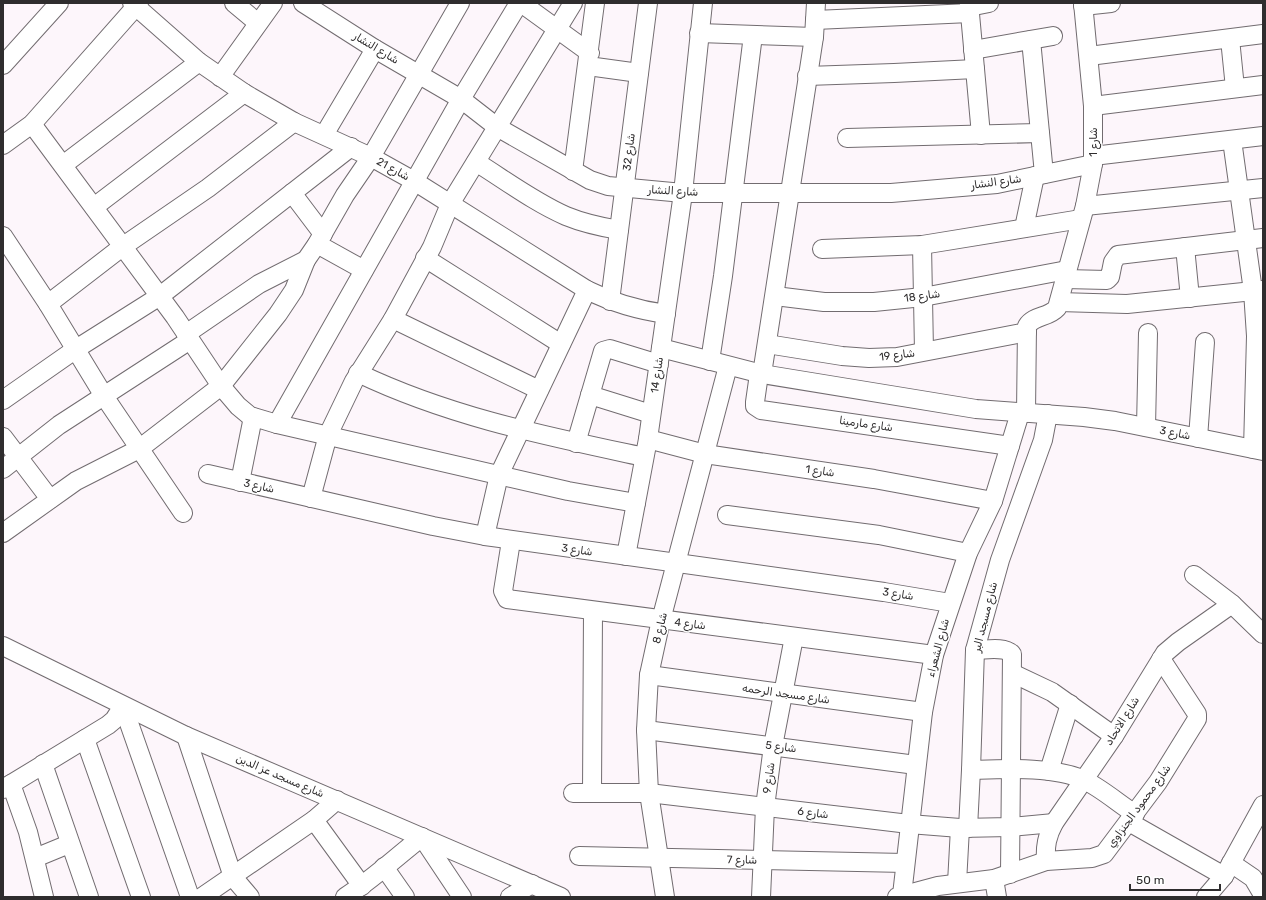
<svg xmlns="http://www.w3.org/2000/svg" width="1266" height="900" font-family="Rubik,'Noto Naskh Arabic',sans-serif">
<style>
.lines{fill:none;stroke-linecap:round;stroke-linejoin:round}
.minor-casing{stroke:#726c70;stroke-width:20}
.minor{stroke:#fff;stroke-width:18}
.labels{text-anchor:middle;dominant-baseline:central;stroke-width:3;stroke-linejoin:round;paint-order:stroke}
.street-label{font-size:11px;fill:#2f2d2e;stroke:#fff}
</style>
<rect width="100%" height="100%" fill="#fdf6fb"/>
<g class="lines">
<defs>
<g id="minor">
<path d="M 132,3 L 199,62 L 244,93 L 294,122 L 371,157 L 414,181 L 587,290 C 613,303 637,310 666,314"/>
<polyline points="234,3 258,23"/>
<polyline points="303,3 375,49 461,99 497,127 590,180 608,186 683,193 891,193 997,184 1093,164"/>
<polyline points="521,3 590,53"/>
<polyline points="969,3 981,135"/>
<polyline points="1083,6 1111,3"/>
<polyline points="969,7 989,3"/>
<polyline points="815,20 970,13"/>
<polyline points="699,33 814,37"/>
<polyline points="1230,39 1235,88"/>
<polyline points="1031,40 1044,174"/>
<polyline points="973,50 1053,36"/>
<polyline points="1089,56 1263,34"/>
<polyline points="3,65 59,3"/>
<polyline points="588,66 639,73"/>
<polyline points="807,76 894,73 975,69"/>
<polyline points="220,77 273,3"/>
<polyline points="1093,106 1263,85"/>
<polyline points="32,124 175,317 221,386 238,406 250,416 277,424 568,491 636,503"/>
<polyline points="324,135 375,49"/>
<polyline points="847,138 1040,133"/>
<polyline points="1232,140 1253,291 1256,336 1253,449"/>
<polyline points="3,145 32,124 139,3"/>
<polyline points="1093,156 1263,136"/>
<path d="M 476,162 C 505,180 534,202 566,216 C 583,223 601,227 619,230"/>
<polyline points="63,165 199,62"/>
<polyline points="573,171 595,3"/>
<polyline points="292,193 323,234"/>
<polyline points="1085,206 1263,188"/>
<polyline points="94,207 244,93"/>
<polyline points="1024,228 1035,176"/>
<polyline points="3,236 48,304 104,396 183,513"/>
<polyline points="317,244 364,270"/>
<polyline points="922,245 924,351"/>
<polyline points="1185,247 1190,298"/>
<polyline points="822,249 922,245 1081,219"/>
<polyline points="425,258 561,344"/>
<polyline points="1065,279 1107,280 1110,277 1113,262 1118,255 1263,238"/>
<polyline points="775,296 824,302 874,302 923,297 1067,270"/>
<polyline points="610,301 648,3"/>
<polyline points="1059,302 1127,304 1263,290"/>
<polyline points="48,304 122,247 208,188 294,122"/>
<polyline points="393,319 539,390"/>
<polyline points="186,334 259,284 306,260 317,244 345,195 371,157 460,3"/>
<polyline points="767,344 842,356 869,358 897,357 1027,332"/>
<polyline points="661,348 762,374 976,409 1084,417 1115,421 1263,451"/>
<polyline points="710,361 723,276 753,35"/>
<path d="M 358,373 C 450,417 546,436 644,457"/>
<polyline points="759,374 755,402 755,406 761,410 1010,446"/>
<polyline points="762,374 814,37 816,3"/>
<polyline points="590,395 651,414"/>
<polyline points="3,400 76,349 160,296 351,147"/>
<path d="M 1026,413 L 1027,326 C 1034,315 1048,318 1057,308 L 1085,206 L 1093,164 L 1093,106 L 1083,3"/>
<polyline points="277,424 461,99 519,3"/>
<polyline points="1146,427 1148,333"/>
<polyline points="3,437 50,499"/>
<polyline points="1198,438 1205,342"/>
<polyline points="648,439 705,454 874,479 993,501"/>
<polyline points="576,443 603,351 610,349 659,364"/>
<polyline points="3,469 59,425 190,340"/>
<polyline points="208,474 433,526 485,536 884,592 950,603"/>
<polyline points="240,482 253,417"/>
<polyline points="311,498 328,435 354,381 393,319 432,247 450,204 573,3"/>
<polyline points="727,515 879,535 968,553"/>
<polyline points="3,533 76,481 139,449 221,386 278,314 294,290 306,260"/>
<polyline points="485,536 499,475 587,290"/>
<polyline points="511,541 503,591 507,599 934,655"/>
<polyline points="626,556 648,439 683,193 703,3"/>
<polyline points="1194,575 1232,604 1263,634"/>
<polyline points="3,646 186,736 561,897"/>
<path d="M 975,650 C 986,650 1004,646 1012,654 L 1010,874"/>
<polyline points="1012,673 1052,692 1114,736"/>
<polyline points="649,675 923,712"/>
<polyline points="123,706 190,897"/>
<polyline points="646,730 916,765"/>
<polyline points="186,736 233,877 250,897"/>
<polyline points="85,739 141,897"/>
<polyline points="43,764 89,897"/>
<path d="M 971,770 C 1004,769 1053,766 1084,780 C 1101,788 1118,803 1135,814"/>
<polyline points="1049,771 1070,704"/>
<polyline points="11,784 28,832 44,897"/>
<polyline points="3,789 108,725 114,720 123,706"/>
<polyline points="573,793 649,793 909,824 960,828 1010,827 1054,823"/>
<polyline points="592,793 593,611"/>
<polyline points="314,820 362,886"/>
<polyline points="1129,822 1224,876"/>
<polyline points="968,828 971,770 975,650 1000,560 1043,440 1048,414"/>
<polyline points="579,856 905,863"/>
<polyline points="35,858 69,844"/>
<path d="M 1046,861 C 1045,846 1047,836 1054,823 L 1114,736 L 1165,653 L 1178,642 L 1232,604"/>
<polyline points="1231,863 1253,878 1263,895"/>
<polyline points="384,867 405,897"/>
<polyline points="994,879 997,897"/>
<polyline points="957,883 960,828"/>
<polyline points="902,895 923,712 934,655 968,553 993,501 1020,413"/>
<polyline points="202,897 314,820 337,800"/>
<path d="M 345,897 C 372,880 396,857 422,837 L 462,897"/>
<polyline points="510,897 532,884"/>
<polyline points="665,897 649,793 646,730 649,675 661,620 728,366"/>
<polyline points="761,897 765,807 773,746 794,637"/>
<polyline points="897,897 938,886 994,879 1046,861 1092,858 1104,854 1158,782 1197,719 1197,714 1161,659"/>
<polyline points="1206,897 1224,876 1263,805"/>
</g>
</defs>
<use href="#minor" class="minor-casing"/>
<use href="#minor" class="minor"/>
</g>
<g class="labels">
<g class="street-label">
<text transform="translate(376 48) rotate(31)">شارع النشار</text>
<text transform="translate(1093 142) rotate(-90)">شارع 1</text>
<text transform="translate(629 152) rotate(-83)">شارع 32</text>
<text transform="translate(393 169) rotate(29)">شارع 21</text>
<text transform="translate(996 182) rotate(-8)">شارع النشار</text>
<text transform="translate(673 191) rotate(3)">شارع النشار</text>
<text transform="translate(922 296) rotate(-8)">شارع 18</text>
<text transform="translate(897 355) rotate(-7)">شارع 19</text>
<text transform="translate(657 375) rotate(-82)">شارع 14</text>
<text transform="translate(866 424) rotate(8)">شارع مارمينا</text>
<text transform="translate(1175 433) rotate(11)">شارع 3</text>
<text transform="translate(820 471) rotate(8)">شارع 1</text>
<text transform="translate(259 486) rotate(13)">شارع 3</text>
<text transform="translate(577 550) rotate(8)">شارع 3</text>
<text transform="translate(898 594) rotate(9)">شارع 3</text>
<text transform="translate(985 617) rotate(-76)">شارع مسجد البر</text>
<text transform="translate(690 624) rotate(7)">شارع 4</text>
<text transform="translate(660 628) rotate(-77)">شارع 8</text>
<text transform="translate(938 648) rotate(-75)">شارع الشعراء</text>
<text transform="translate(786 694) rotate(8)">شارع مسجد الرحمه</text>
<text transform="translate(1122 721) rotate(-58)">شارع الاتحاد</text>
<text transform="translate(781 747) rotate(7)">شارع 5</text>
<text transform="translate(280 776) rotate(23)">شارع مسجد عز الدين</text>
<text transform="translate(769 778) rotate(-82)">شارع 9</text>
<text transform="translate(1139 806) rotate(-54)">شارع محمود الجنزاوي</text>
<text transform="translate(813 813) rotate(7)">شارع 6</text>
<text transform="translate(742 860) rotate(1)">شارع 7</text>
</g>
</g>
<rect width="1266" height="900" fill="none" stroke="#2f2d2e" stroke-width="8"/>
<path d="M1130 884v6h90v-6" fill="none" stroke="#2f2d2e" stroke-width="2"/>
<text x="1136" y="884" font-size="12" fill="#2f2d2e" stroke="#ffffff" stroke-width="3" paint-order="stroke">50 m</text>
</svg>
